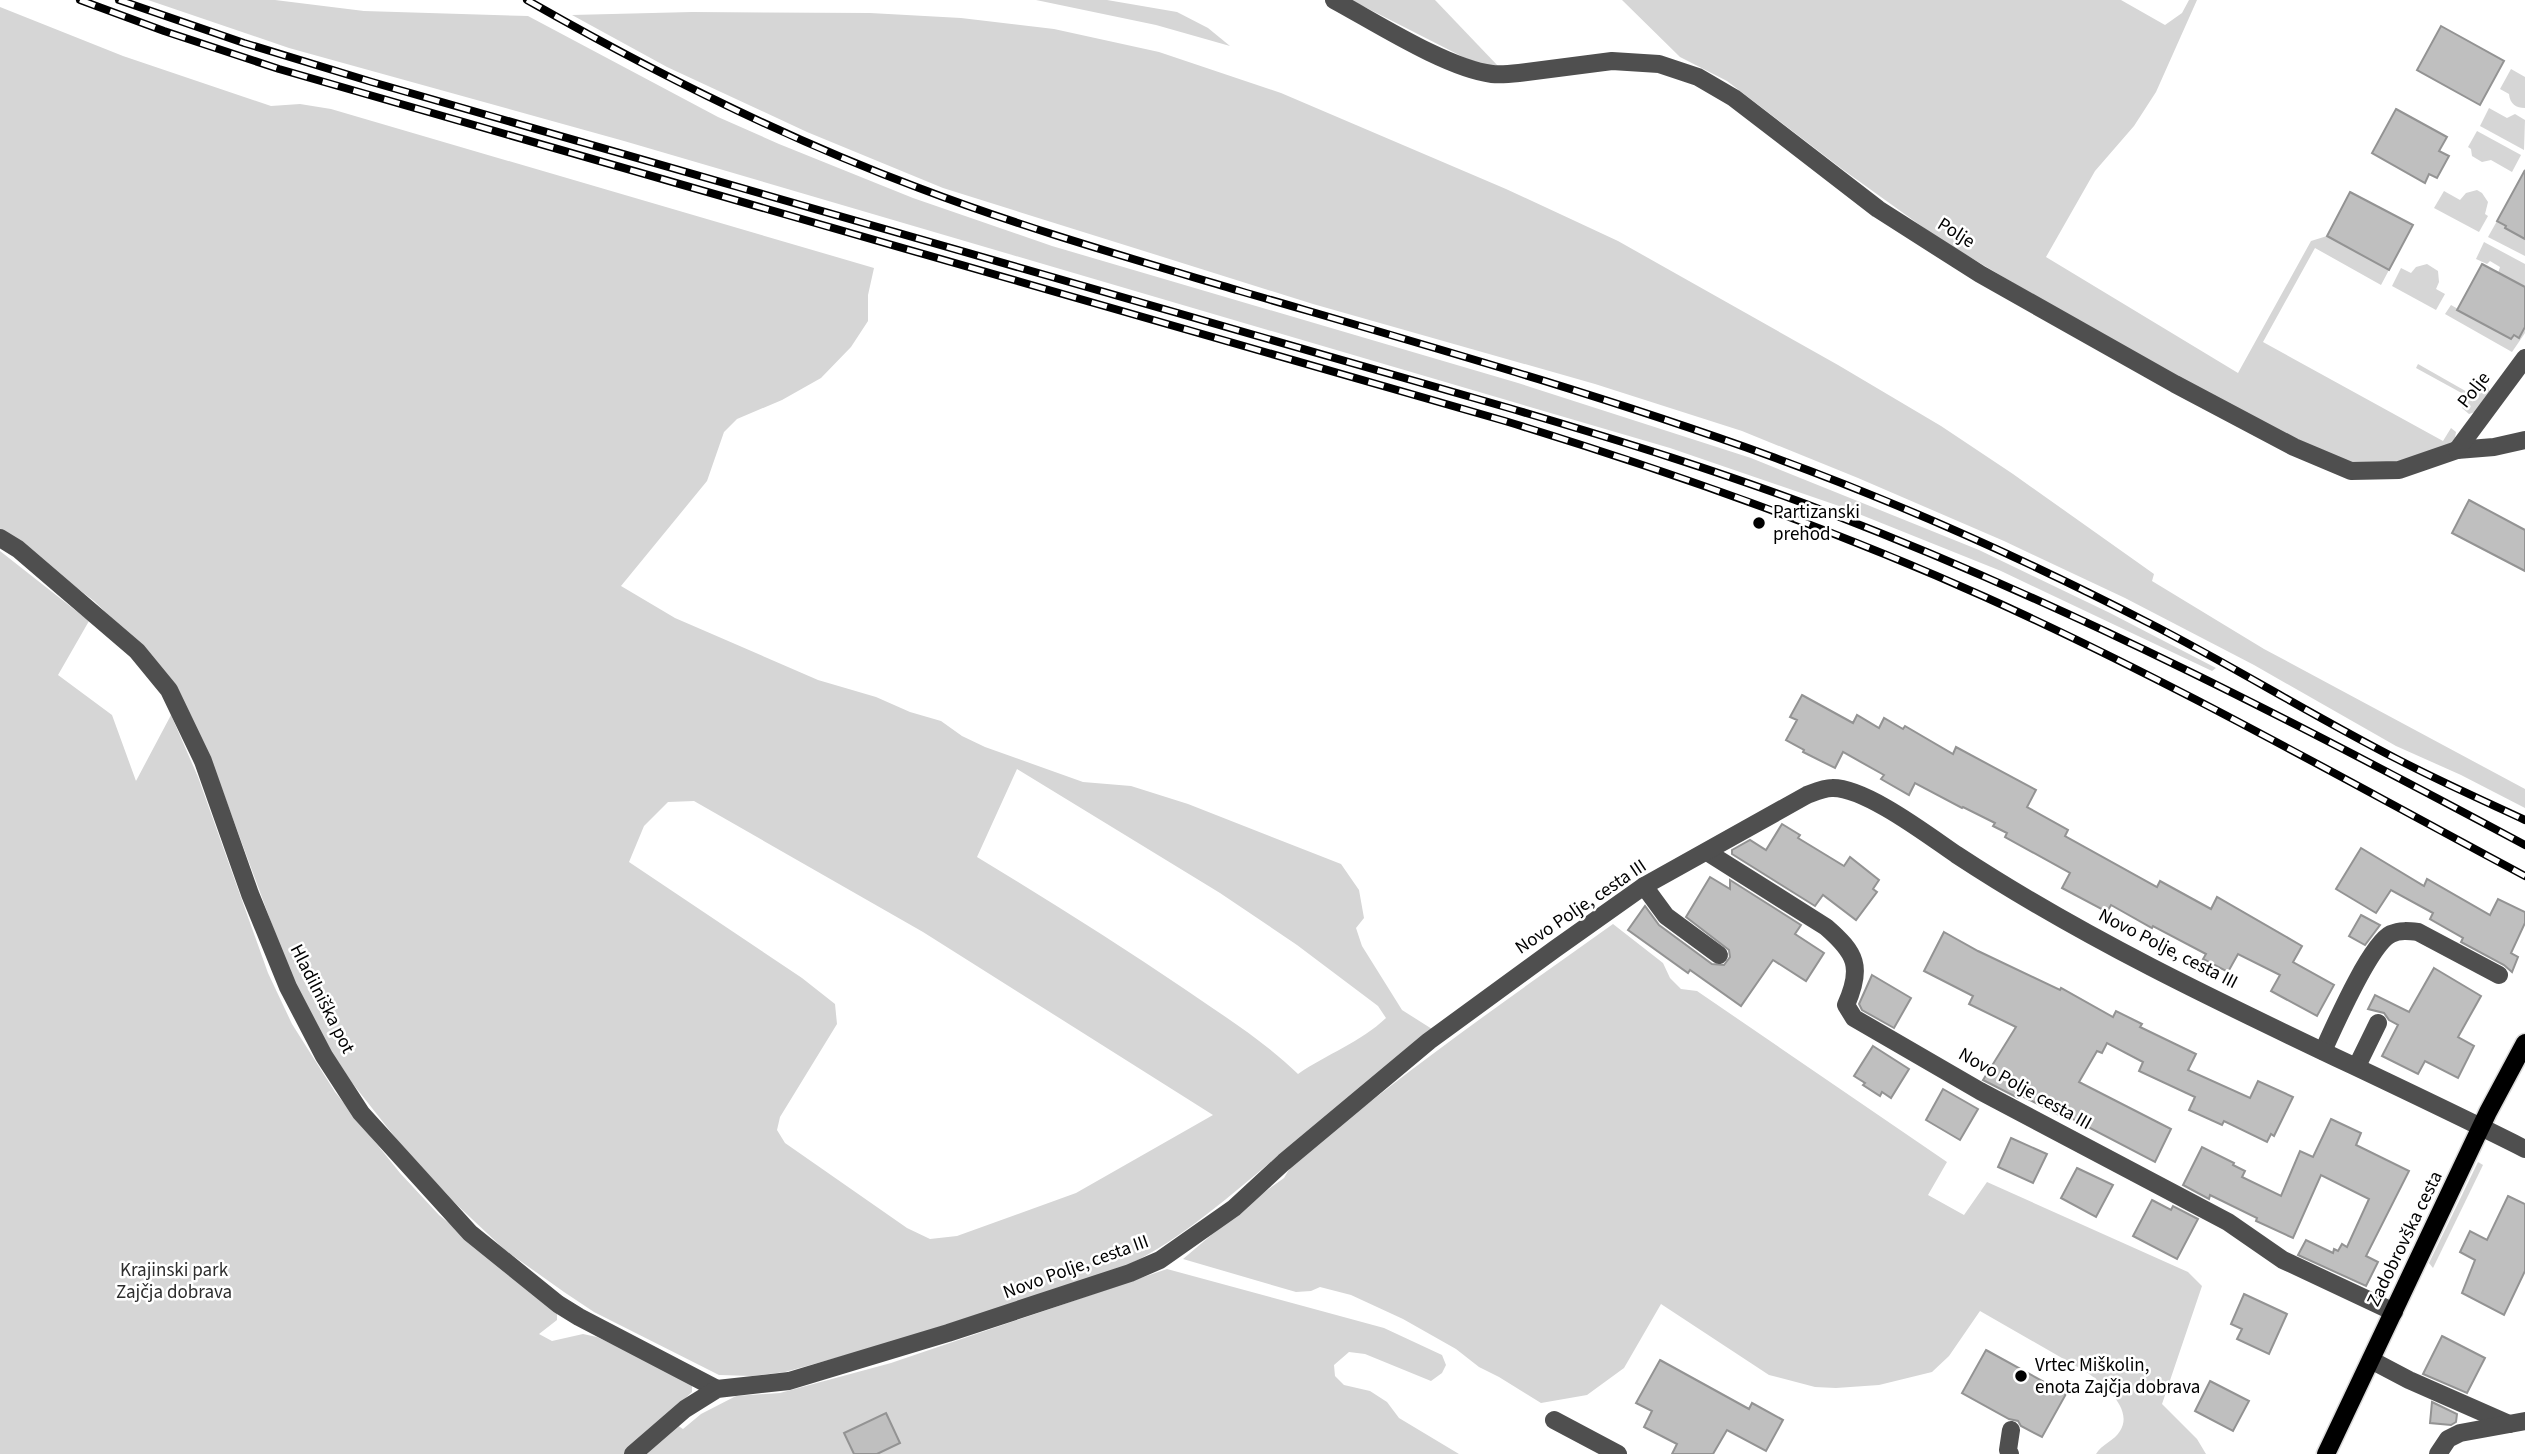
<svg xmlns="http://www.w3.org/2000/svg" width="2525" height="1454" font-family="'Source Sans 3',sans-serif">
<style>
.green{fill:#d6d6d6;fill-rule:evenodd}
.building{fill:#bfbfbf;stroke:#939393;stroke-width:2}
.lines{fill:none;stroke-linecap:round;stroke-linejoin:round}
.major-casing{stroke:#dbdbdb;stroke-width:21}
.minor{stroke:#4f4f4f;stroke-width:18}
.major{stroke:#000;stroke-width:18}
.rail-casing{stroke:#000;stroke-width:8}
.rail{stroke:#fff;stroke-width:5;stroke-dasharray:16;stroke-linecap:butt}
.poi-dot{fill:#000;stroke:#fff;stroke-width:2.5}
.labels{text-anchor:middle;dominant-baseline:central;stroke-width:5;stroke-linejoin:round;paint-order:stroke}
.street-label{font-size:19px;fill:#000;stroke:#fff}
.poi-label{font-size:19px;fill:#000;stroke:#fff;text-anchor:start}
.park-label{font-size:19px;fill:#2d2d2d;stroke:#fff}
</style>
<rect width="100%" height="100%" fill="#fff"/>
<g class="green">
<polygon points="148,0 275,0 364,11 528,16 718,117 779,144 913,198 1052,246 1518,383 1751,458 1979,550 2110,613 2216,668 2212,671 2001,571 1839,506 1670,448 624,141 289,48"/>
<polygon points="1036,0 1107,0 1177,12 1208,28 1230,46 1156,25"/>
<polygon points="1351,0 1435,0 1498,66 1485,65 1465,58"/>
<polygon points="1622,0 2121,0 2165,25 2182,13 2189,0 2197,0 2156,92 2134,126 2095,171 2046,257 2238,373 2311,241 2327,236 2389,270 2381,285 2315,248 2263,342 2443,441 2451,428 2456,432 2455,438 2450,445 2397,462 2352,462 2323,453 2222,401 2062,312 1938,238 1842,169 1727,81 1680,57"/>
<path d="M 0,7 L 123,56 L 271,106 L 300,104 L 331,109 L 874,268 L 868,295 L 868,321 L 851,347 L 821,378 L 782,400 L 737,419 L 724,432 L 707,481 L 621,586 L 675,618 L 818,680 L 876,697 L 910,712 L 941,721 L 962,736 L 985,747 L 1083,782 L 1131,786 L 1188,804 L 1341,864 L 1359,890 L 1364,918 L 1356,928 L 1362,946 L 1402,1010 L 1432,1029 C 1377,1074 1322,1120 1267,1165 C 1221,1203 1174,1245 1119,1269 L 886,1344 L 785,1372 L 752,1376 L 719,1375 L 594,1312 L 564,1292 L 505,1250 L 456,1204 L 402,1146 L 353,1084 L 320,1035 L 288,968 L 212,762 L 141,646 L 94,601 L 0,529 ZM 1017,769 L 1220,893 L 1297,945 L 1378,1006 L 1386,1018 C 1361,1042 1327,1054 1298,1074 C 1265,1042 1224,1016 1186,990 C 1118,944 1048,900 977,857 ZM 694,801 L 923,932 L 1213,1115 L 1076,1193 L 957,1236 L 930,1239 L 907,1228 L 785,1143 L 777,1130 L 780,1117 L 837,1024 L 835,1004 L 802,978 L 629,862 L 644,826 L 668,802 Z"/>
<polygon points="692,12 870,13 961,18 1054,29 1159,52 1281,93 1506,189 1618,241 1838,365 1941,426 2013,474 2154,574 2152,581 2264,649 2525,789 2525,808 2461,775 2396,746 2254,665 2125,598 2004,541 1858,478 1742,431 1595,384 1313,304 943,188 807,132 667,67 572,15"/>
<path d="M 2511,69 L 2525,77 L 2525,108 C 2516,108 2510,104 2509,94 L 2500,89 Z"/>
<polygon points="2489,108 2507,118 2515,114 2525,120 2524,150 2480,126"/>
<polygon points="2477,131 2521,155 2512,172 2491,160 2482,162 2472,156 2471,149 2468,147"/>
<polygon points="2477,190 2482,193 2488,202 2485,214 2488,216 2479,232 2434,208 2444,191 2460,200 2466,193"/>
<polygon points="2497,221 2525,239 2525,256 2488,237"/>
<polygon points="2484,242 2525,264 2525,287 2498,273 2500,267 2490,261 2487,264 2476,259"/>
<polygon points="2427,264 2438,271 2439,282 2436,289 2445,294 2436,310 2392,286 2401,268 2411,273 2416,267"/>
<polygon points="2451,305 2511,339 2514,335 2519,337 2525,327 2525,333 2512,352 2445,314"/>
<polygon points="2418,364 2469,393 2478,381 2488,386 2490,392 2475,412 2469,414 2462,408 2467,396 2416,368"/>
<polygon points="0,551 89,621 58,675 112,715 136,781 171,715 198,777 268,973 292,1024 335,1092 400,1173 439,1215 557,1311 557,1320 539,1334 552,1341 583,1334 597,1337 692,1381 692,1392 665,1417 683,1429 701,1414 736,1396 780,1393 891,1363 1167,1269 1384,1328 1442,1355 1446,1365 1442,1373 1431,1381 1365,1354 1349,1352 1334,1365 1335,1376 1344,1385 1370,1391 1387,1402 1399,1418 1459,1454 0,1454"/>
<path d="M 1613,924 L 1663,963 L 1670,978 L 1681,989 L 1697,991 L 1947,1162 L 1928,1195 L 1964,1215 L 1987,1182 L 2188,1272 L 2202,1286 L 2162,1404 L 2197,1439 L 2206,1454 L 2096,1454 C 2102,1444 2114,1441 2120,1431 C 2134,1409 2104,1385 2088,1373 L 1980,1311 L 1949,1356 L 1932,1372 L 1879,1385 L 1836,1388 L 1815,1387 L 1769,1375 L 1661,1304 L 1624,1368 L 1587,1395 L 1541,1403 L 1499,1377 L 1479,1367 L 1456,1349 L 1403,1319 L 1351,1295 L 1320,1287 L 1311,1291 L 1296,1292 L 1183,1259 L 1248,1204 L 1284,1178 L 1291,1166 C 1394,1079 1503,1002 1613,924 Z"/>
<polygon points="2478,1162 2483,1165 2433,1268 2429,1263"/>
</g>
<g class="building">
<polygon points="2441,26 2504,61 2480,105 2417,70"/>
<polygon points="2396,109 2447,137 2439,151 2449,156 2437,178 2429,174 2425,183 2372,153"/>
<polygon points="2525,170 2525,239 2505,228 2506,226 2497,221"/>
<polygon points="2350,192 2413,225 2389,270 2327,236"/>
<polygon points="2482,264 2525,287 2525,327 2519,338 2514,335 2511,339 2457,310"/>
<polygon points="2469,500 2525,530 2525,571 2452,533"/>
<polygon points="1802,695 1853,723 1857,715 1879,728 1884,718 1903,729 1905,726 1953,754 1956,747 2036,790 2027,807 2068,830 2065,836 2157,887 2160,881 2211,909 2217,897 2302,946 2293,962 2334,985 2317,1016 2271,991 2280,975 2238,954 2228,972 2203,959 2206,954 2153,926 2152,928 2111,905 2107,912 2062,888 2070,873 2005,837 2007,833 1993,826 1995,823 1963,807 1962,808 1915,783 1909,795 1881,779 1884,775 1843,752 1835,768 1803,752 1804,750 1786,740 1797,720 1790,717"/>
<polygon points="1782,824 1800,835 1798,838 1844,866 1850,857 1879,880 1873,889 1877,892 1856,920 1823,895 1815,906 1732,854 1732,850 1750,840 1766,850"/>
<polygon points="2361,848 2424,886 2427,879 2490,915 2498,899 2525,912 2525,923 2511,953 2518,957 2512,972 2504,965 2461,942 2463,938 2430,919 2433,913 2391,890 2376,913 2336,889"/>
<polygon points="1710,877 1730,889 1730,880 1801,925 1795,934 1824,953 1806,981 1773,960 1741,1006 1690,970 1688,973 1628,930 1645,906 1659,925 1712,964 1724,965 1730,957 1729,950 1686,917"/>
<polygon points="2361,915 2380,925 2365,945 2349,936"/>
<polygon points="1944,932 1978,951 2060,990 2061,988 2113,1017 2116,1011 2142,1024 2140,1027 2196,1054 2188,1070 2250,1098 2258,1081 2293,1097 2274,1136 2271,1134 2267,1142 2224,1121 2222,1125 2189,1110 2195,1097 2139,1071 2143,1062 2107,1043 2102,1053 2097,1051 2079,1082 2171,1129 2155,1162 2069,1117 2067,1119 2020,1095 2018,1098 1983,1080 2016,1027 1969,1004 1973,996 1924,971"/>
<polygon points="2434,968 2481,996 2458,1037 2474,1046 2458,1078 2425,1061 2418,1074 2382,1056 2398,1025 2389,1020 2384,1013 2368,1009 2375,995 2409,1012"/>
<polygon points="1872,975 1911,998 1894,1028 1862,1010 1859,1004"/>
<polygon points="1873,1046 1909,1069 1891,1098 1882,1092 1880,1096 1863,1085 1865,1083 1854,1076"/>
<polygon points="1943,1089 1978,1109 1960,1140 1926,1120"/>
<polygon points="2331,1119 2361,1133 2356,1145 2409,1171 2366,1256 2378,1262 2366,1286 2298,1255 2306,1240 2333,1253 2334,1249 2338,1251 2342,1244 2347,1247 2369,1199 2321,1175 2293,1238 2256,1221 2257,1218 2210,1195 2209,1199 2183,1185 2202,1147 2234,1163 2233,1165 2245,1171 2242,1177 2281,1196 2300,1151 2313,1157"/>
<polygon points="2011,1138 2047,1154 2033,1183 1998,1167"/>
<polygon points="2077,1168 2113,1185 2096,1217 2061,1198"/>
<polygon points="2508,1196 2525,1204 2525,1271 2504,1315 2462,1293 2475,1260 2460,1252 2470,1231 2487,1240"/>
<polygon points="2152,1200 2171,1210 2173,1206 2198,1219 2177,1259 2133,1236"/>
<polygon points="2244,1294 2287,1314 2269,1354 2237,1339 2242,1329 2231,1324"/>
<polygon points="2442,1336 2485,1358 2467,1393 2423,1374"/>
<polygon points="1986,1350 2066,1394 2042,1437 2021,1426 2018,1421 2009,1419 1962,1393"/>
<polygon points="1660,1360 1749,1409 1752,1403 1783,1420 1766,1451 1727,1430 1713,1454 1672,1454 1677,1444 1644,1427 1652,1411 1636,1403"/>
<polygon points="2210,1381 2249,1401 2233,1431 2195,1411"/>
<polygon points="2432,1402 2457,1414 2456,1422 2451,1425 2430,1423"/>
<polygon points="886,1413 900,1443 877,1454 854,1454 844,1433"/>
</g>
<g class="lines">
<defs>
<polyline id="major" points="2326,1454 2488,1112 2525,1043"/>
</defs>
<use href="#major" class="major-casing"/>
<g class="minor">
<path d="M 1334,0 C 1375,22 1446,68 1492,74 C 1501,75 1510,74 1519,73 L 1612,61 L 1659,64 L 1698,77 L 1734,98 L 1878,209 L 1980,274 L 2175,384 L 2294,447 L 2351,471 L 2399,470 L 2457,450 L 2494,447 L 2525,440"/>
<polyline points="2457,450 2525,358"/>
<polyline points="0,538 18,549 137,651 169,690 203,761 250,894 288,987 324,1056 361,1113 470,1233 558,1304 579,1317 717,1389"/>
<path d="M 1707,852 L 1826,927 C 1856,953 1863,967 1846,1005 L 1854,1018 L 1980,1091 L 2228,1222 L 2283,1260 L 2394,1312"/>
<polyline points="1644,886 1666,916 1719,955"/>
<path d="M 2323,1051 C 2334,1027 2370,944 2391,934 C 2400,930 2409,931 2418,932 L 2499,975"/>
<polyline points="2357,1066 2378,1023"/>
<polyline points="2371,1360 2409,1380 2509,1424"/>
<polyline points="1554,1420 1618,1454"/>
<path d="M 633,1454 L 685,1409 L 717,1389 L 789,1381 L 948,1333 L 1130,1273 L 1160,1260 L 1234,1208 L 1284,1162 L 1429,1041 L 1555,949 L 1644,886 L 1807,795 C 1815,792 1824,788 1832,788 C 1865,787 1929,836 1957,855 C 2135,972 2335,1053 2525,1149"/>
<polyline points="2010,1454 2008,1450 2011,1430"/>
<polyline points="2438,1454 2448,1439 2460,1433 2525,1421"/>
</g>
<use href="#major" class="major"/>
<defs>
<g id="rail">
<path d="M 80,0 L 164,31 L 279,69 L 1505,421 C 1669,471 1829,527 1985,597 C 2170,680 2347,781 2525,876"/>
<path d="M 119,0 L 244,43 L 372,82 L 1509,408 C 1618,440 1726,473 1832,514 C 2071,606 2299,724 2525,845"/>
<path d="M 527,0 C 653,72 782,137 919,188 C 1024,228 1133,259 1240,291 C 1418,343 1596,393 1770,456 C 1900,503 2026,560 2149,623 C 2233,666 2313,716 2397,759 C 2439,781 2482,800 2525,820"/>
</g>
</defs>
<use href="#rail" class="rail-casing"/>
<use href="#rail" class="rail"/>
</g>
<g class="poi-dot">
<circle cx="1759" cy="523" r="7"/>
<circle cx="2021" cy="1376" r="7"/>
</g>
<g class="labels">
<g class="street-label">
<text transform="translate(1956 233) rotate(32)">Polje</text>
<text transform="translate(2474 390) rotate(-52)">Polje</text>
<text transform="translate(1581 907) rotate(-34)">Novo Polje, cesta III</text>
<text transform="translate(2168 949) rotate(27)">Novo Polje, cesta III</text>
<text transform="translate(322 999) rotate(63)">Hladilniška pot</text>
<text transform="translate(2025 1089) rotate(29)">Novo Polje cesta III</text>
<text transform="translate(2405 1239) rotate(-64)">Zadobrovška cesta</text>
<text transform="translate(1076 1267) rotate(-20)">Novo Polje, cesta III</text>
</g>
<g class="poi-label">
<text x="1773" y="512">Partizanski<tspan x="1773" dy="22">prehod</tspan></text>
<text x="2035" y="1365">Vrtec Miškolin,<tspan x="2035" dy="22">enota Zajčja dobrava</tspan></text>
</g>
<g class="park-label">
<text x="174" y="1270">Krajinski park<tspan x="174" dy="22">Zajčja dobrava</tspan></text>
</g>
</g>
</svg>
